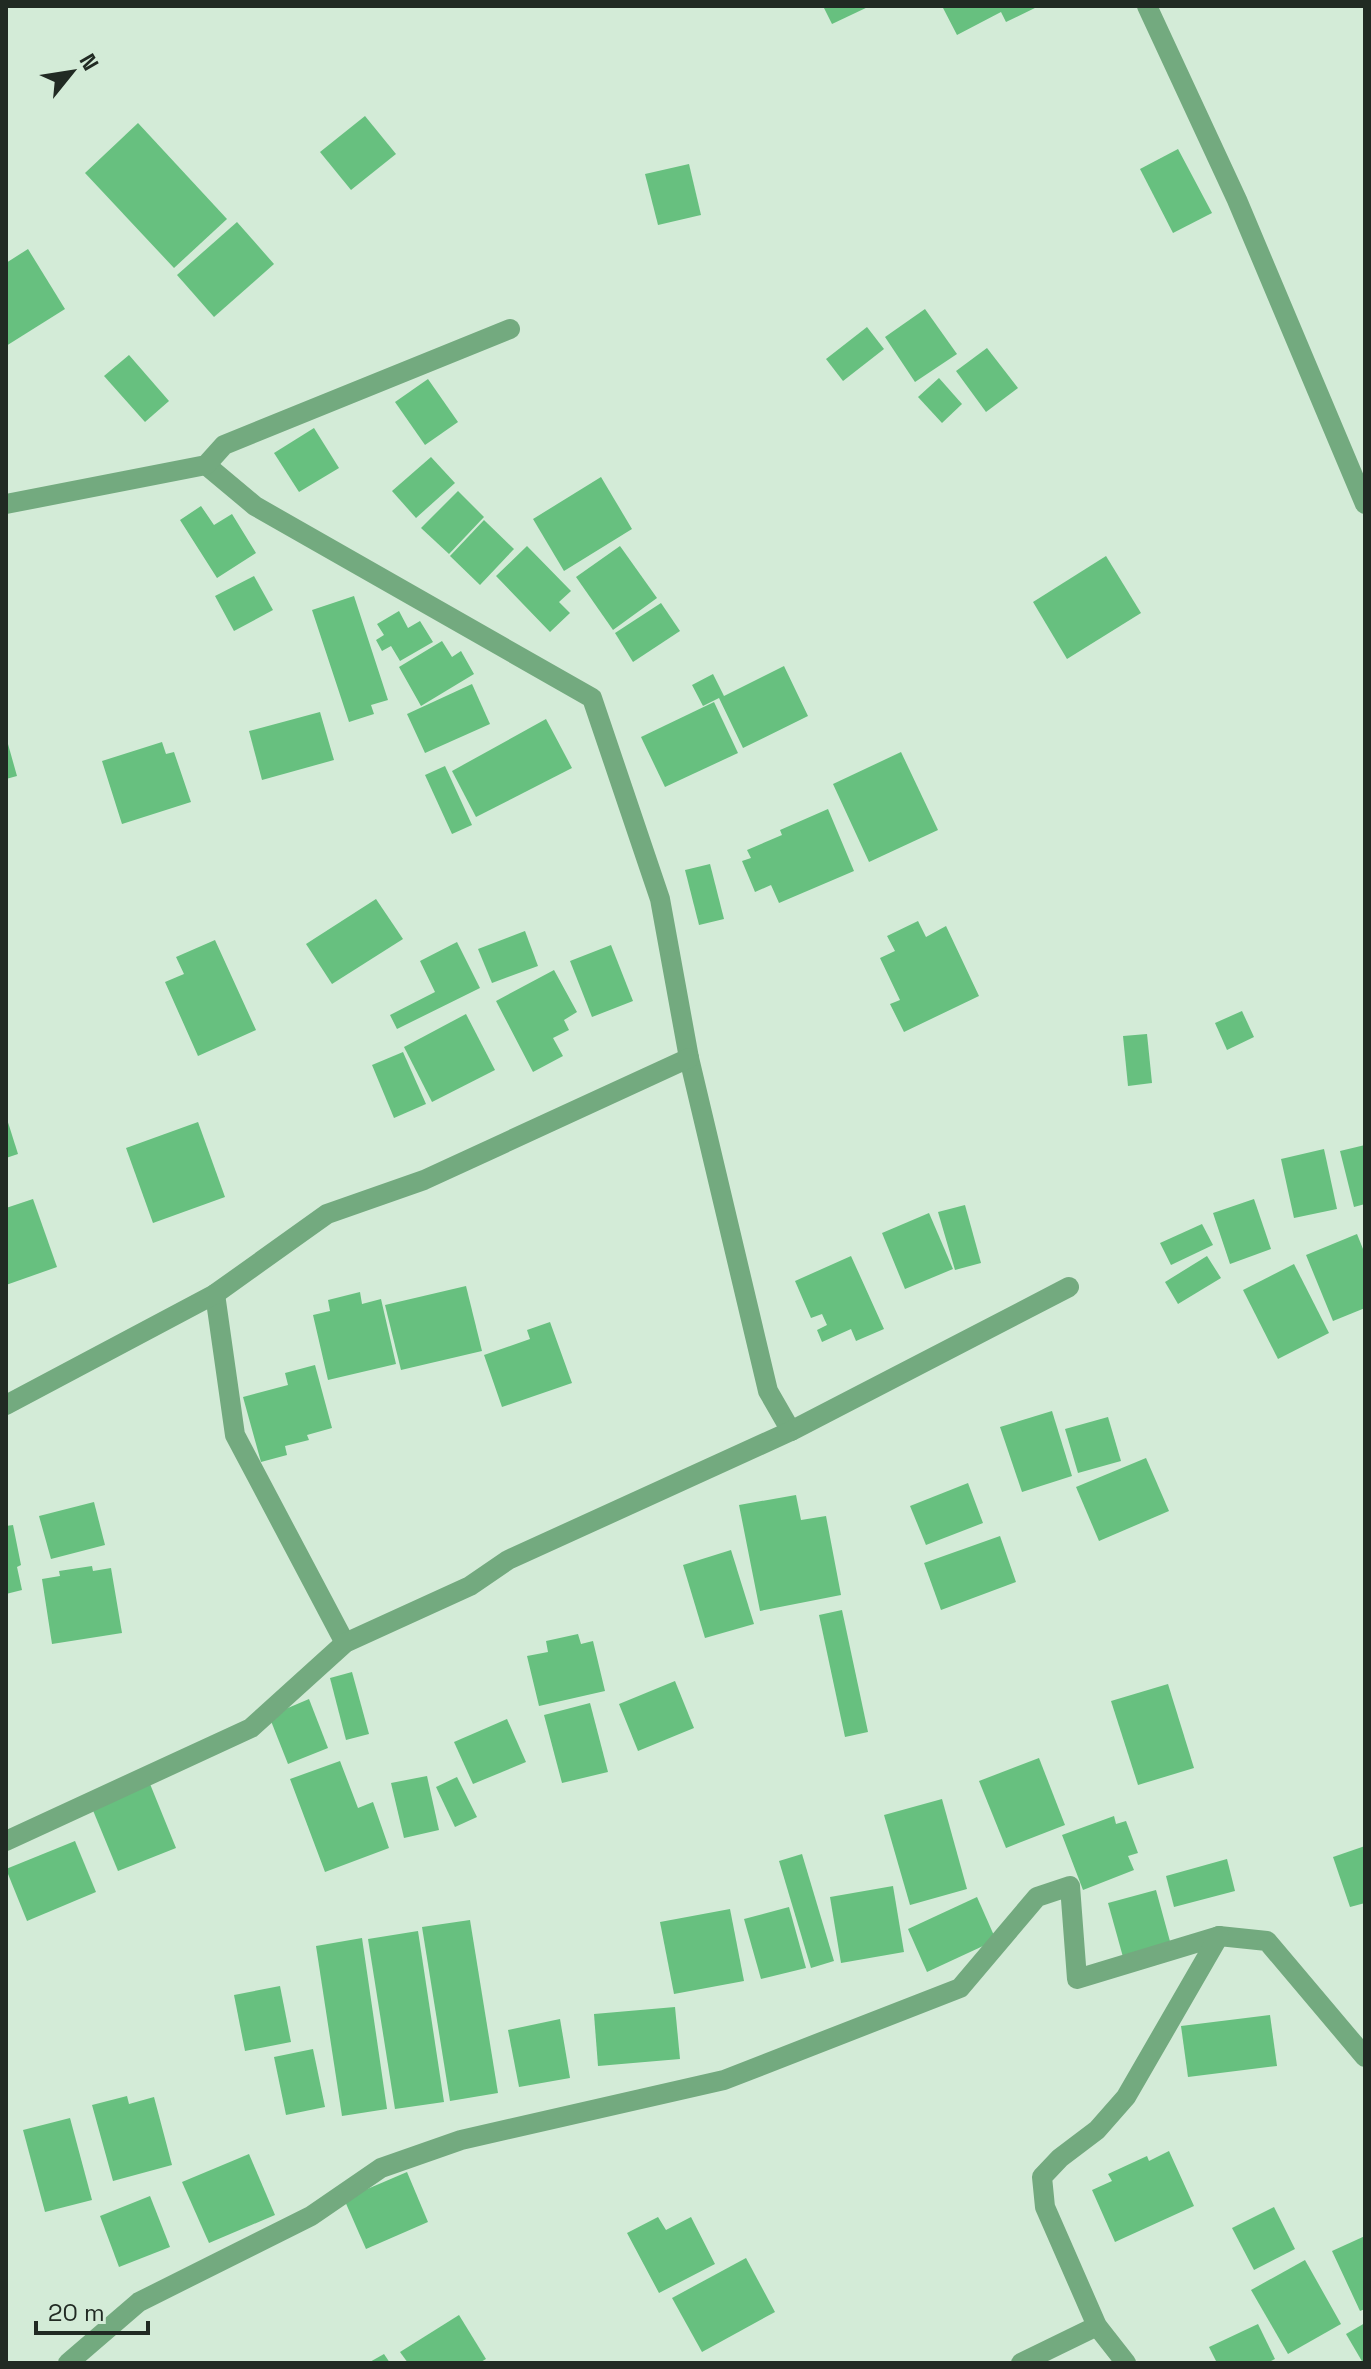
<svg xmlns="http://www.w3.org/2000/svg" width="1371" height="2369" font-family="'Space Grotesk',sans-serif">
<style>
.building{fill:#67c07f}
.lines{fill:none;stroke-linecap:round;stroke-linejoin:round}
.minor{stroke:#73aa7f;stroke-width:20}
</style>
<rect width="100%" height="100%" fill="#d3ebd7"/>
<g class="building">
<polygon points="823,6 870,6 832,24"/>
<polygon points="942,6 1039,6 1006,22 1001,12 957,35"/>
<polygon points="365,116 396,154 351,190 320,152"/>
<polygon points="138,123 227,219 174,268 85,173"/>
<polygon points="1178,149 1212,213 1173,233 1140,169"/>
<polygon points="689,164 701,215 658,225 645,174"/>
<polygon points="237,222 274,264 214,317 177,275"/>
<polygon points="28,249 65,309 6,346 6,263"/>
<polygon points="925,309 957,354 915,382 885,337"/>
<polygon points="867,327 884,349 843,381 826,359"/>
<polygon points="987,348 1018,388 986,412 956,371"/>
<polygon points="129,355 169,401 145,422 104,376"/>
<polygon points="939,378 962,404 942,423 918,397"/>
<polygon points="428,379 458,422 425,445 395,402"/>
<polygon points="314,428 339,468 299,492 274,453"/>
<polygon points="431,457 455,483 416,518 392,491"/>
<polygon points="601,477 632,529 564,571 533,519"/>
<polygon points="458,491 484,517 449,554 421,528"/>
<polygon points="201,506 214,525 232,514 256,553 217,578 180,520"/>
<polygon points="484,520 514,549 480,585 450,556"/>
<polygon points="527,546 571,591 559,602 570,613 550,632 496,576"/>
<polygon points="620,546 657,598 613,630 576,577"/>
<polygon points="1106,556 1141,613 1067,659 1033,602"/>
<polygon points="254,576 273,610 234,631 215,596"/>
<polygon points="354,596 388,700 371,705 374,714 349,722 312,610"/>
<polygon points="661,603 680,631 633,662 615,633"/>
<polygon points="399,611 408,628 420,621 433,642 400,661 391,646 382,651 376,640 384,635 377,624"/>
<polygon points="442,641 452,657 461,651 474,674 421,706 399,667"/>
<polygon points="784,666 808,716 743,748 719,698 703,706 692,685 713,674 724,696"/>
<polygon points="472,684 490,724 425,753 407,714"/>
<polygon points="714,702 738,753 665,787 641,737"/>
<polygon points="320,712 334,760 262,780 249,731"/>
<polygon points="546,719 572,768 476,817 452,771"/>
<polygon points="6,737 17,776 6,779"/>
<polygon points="162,742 166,754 174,752 191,802 122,824 102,761"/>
<polygon points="901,752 938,830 869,862 833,784"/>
<polygon points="445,766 472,825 452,834 425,775"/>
<polygon points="828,809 854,871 779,903 771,885 755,892 742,861 751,858 747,850 782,835 780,830"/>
<polygon points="710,864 724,919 699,925 685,870"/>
<polygon points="376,899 403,939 332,984 306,944"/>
<polygon points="918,921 926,937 946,926 979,996 904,1032 890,1004 900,1000 880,958 895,951 887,936"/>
<polygon points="525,931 538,966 492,983 478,949"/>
<polygon points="215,940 256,1030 198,1056 165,982 184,974 176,957"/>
<polygon points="457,942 480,988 397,1029 390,1015 435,992 420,961"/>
<polygon points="611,945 633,1001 592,1017 570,961"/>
<polygon points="554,970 577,1012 564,1020 569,1030 553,1038 563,1056 533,1072 496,1001"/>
<polygon points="1242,1011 1254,1037 1227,1050 1215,1023"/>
<polygon points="466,1014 495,1070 432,1102 404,1047"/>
<polygon points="1147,1034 1152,1083 1128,1086 1123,1036"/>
<polygon points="403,1052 426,1104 394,1118 372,1065"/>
<polygon points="6,1116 18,1154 6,1158"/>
<polygon points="198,1122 225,1197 153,1223 126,1148"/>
<polygon points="1365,1145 1365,1204 1354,1207 1340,1151"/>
<polygon points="1324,1149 1337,1209 1294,1218 1281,1159"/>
<polygon points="33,1199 57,1267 6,1285 6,1208"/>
<polygon points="1254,1199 1271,1249 1230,1264 1213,1213"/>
<polygon points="965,1205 981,1263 955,1270 938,1212"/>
<polygon points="929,1213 953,1269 905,1289 882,1233"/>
<polygon points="1202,1224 1213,1245 1171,1265 1160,1243"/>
<polygon points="1357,1234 1365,1254 1365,1308 1333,1321 1306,1255"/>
<polygon points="851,1256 884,1329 856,1341 851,1329 822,1342 817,1330 827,1325 822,1314 811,1318 795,1281"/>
<polygon points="1207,1256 1221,1278 1178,1304 1165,1282"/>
<polygon points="1294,1264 1329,1333 1278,1359 1243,1290"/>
<polygon points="466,1286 482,1351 401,1370 385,1305"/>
<polygon points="360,1292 362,1304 381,1299 396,1364 328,1380 313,1315 330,1311 328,1300"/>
<polygon points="550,1322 572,1383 502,1407 484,1355 530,1339 527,1330"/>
<polygon points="315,1365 332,1428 307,1435 309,1440 285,1446 287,1455 261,1462 243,1397 288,1385 285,1373"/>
<polygon points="1052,1411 1072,1476 1022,1492 1000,1427"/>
<polygon points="1108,1417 1121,1461 1078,1473 1065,1429"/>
<polygon points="1146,1458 1169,1511 1099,1541 1076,1487"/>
<polygon points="968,1483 983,1523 926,1545 910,1506"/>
<polygon points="796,1495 801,1520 826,1516 841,1595 760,1611 739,1505"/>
<polygon points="94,1502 105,1545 51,1559 39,1516"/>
<polygon points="13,1525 21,1565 17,1567 22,1590 6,1594 6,1526"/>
<polygon points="1000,1536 1016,1582 941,1610 924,1563"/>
<polygon points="731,1550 754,1624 705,1638 683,1565"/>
<polygon points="92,1566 93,1571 111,1568 122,1633 52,1644 42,1579 60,1576 59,1571"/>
<polygon points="842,1610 868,1732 845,1737 819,1615"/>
<polygon points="578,1634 581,1644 593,1641 605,1691 539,1706 527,1656 548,1652 546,1641"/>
<polygon points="352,1672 369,1734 346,1740 330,1678"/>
<polygon points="675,1681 694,1728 638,1751 619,1704"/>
<polygon points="1168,1684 1194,1768 1138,1785 1111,1701"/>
<polygon points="309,1699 328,1748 288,1764 269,1716"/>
<polygon points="590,1703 608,1772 562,1783 544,1715"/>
<polygon points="507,1719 526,1762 473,1784 454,1742"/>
<polygon points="1039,1758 1065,1825 1006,1848 979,1781"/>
<polygon points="340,1761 358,1808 373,1802 389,1848 325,1872 290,1779"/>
<polygon points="427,1776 439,1830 404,1838 391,1783"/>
<polygon points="457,1777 477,1817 455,1827 436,1787"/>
<polygon points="150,1784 176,1848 118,1871 92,1808"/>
<polygon points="942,1799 967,1889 910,1905 884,1815"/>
<polygon points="1114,1816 1116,1824 1126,1821 1138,1853 1128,1856 1134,1870 1083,1890 1062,1835"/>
<polygon points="75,1841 96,1892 27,1921 6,1869"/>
<polygon points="1365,1846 1365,1903 1350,1907 1333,1857"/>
<polygon points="802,1854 834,1961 811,1968 779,1861"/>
<polygon points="1227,1859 1235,1891 1174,1907 1166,1876"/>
<polygon points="893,1886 904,1952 841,1963 830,1897"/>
<polygon points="1156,1890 1171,1945 1123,1957 1108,1903"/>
<polygon points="977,1897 996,1940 927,1972 908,1929"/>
<polygon points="789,1907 806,1968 761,1979 744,1919"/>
<polygon points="730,1909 744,1981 674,1994 660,1922"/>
<polygon points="470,1920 498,2093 450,2101 422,1927"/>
<polygon points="418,1931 444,2102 395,2109 368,1939"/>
<polygon points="362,1938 387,2109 342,2116 316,1946"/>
<polygon points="280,1986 291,2042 245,2051 234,1995"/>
<polygon points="675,2007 680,2059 598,2066 594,2014"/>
<polygon points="1270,2015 1277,2066 1188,2077 1181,2026"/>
<polygon points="560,2019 570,2078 519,2087 508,2030"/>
<polygon points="313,2049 325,2107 286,2115 274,2057"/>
<polygon points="127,2096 129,2104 154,2097 172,2165 113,2181 92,2105"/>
<polygon points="70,2118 92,2200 45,2212 23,2130"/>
<polygon points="1169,2151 1194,2206 1115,2242 1092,2190 1112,2181 1108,2174 1147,2156 1149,2161"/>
<polygon points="249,2154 275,2215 209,2243 182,2182"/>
<polygon points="407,2172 428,2222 366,2249 344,2199"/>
<polygon points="150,2196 170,2247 119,2267 100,2216"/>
<polygon points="1274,2207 1295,2249 1254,2270 1232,2228"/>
<polygon points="658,2217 666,2230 691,2217 715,2264 659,2293 627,2233"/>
<polygon points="1365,2236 1365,2309 1360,2311 1332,2251"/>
<polygon points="746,2258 775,2312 702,2352 672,2298"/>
<polygon points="1305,2260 1341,2324 1288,2354 1251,2290"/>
<polygon points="459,2315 486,2359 479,2363 408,2363 400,2352"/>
<polygon points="1365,2323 1365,2363 1363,2363 1346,2334"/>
<polygon points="1258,2324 1275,2359 1267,2363 1217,2363 1209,2347"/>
<polygon points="384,2354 390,2363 368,2363"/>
</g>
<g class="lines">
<g class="minor">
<polyline points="1147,6 1237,200 1365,504"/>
<polyline points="206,465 255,506 592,698 660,899 689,1058 768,1391 791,1431"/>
<polyline points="6,504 206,465 224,445 510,329"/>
<polyline points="215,1294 235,1435 345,1643"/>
<polyline points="6,1405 215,1294 327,1214 424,1180 689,1058"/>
<polyline points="6,1841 251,1728 345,1643 470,1586 508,1560 791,1431 1069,1287"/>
<polyline points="68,2363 139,2302 311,2216 381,2168 461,2140 724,2080 960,1988 1037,1897 1070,1886 1077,1979 1219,1936 1267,1941 1365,2057"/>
<polyline points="1021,2363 1097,2326"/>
<polyline points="1126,2363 1097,2326 1045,2207 1042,2177 1060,2158 1097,2130 1126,2097 1219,1936"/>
</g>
</g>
<rect width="1371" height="2369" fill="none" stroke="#212a23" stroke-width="16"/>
<g transform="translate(72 72) rotate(60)" stroke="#d3ebd7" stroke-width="6" paint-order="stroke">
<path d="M0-6L14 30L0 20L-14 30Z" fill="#212a23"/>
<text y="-12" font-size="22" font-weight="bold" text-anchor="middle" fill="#212a23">N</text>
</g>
<path d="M36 2321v12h112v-12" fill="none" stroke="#212a23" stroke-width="4"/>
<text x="48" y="2321" font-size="24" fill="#212a23" stroke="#d3ebd7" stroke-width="6" paint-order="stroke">20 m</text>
</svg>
